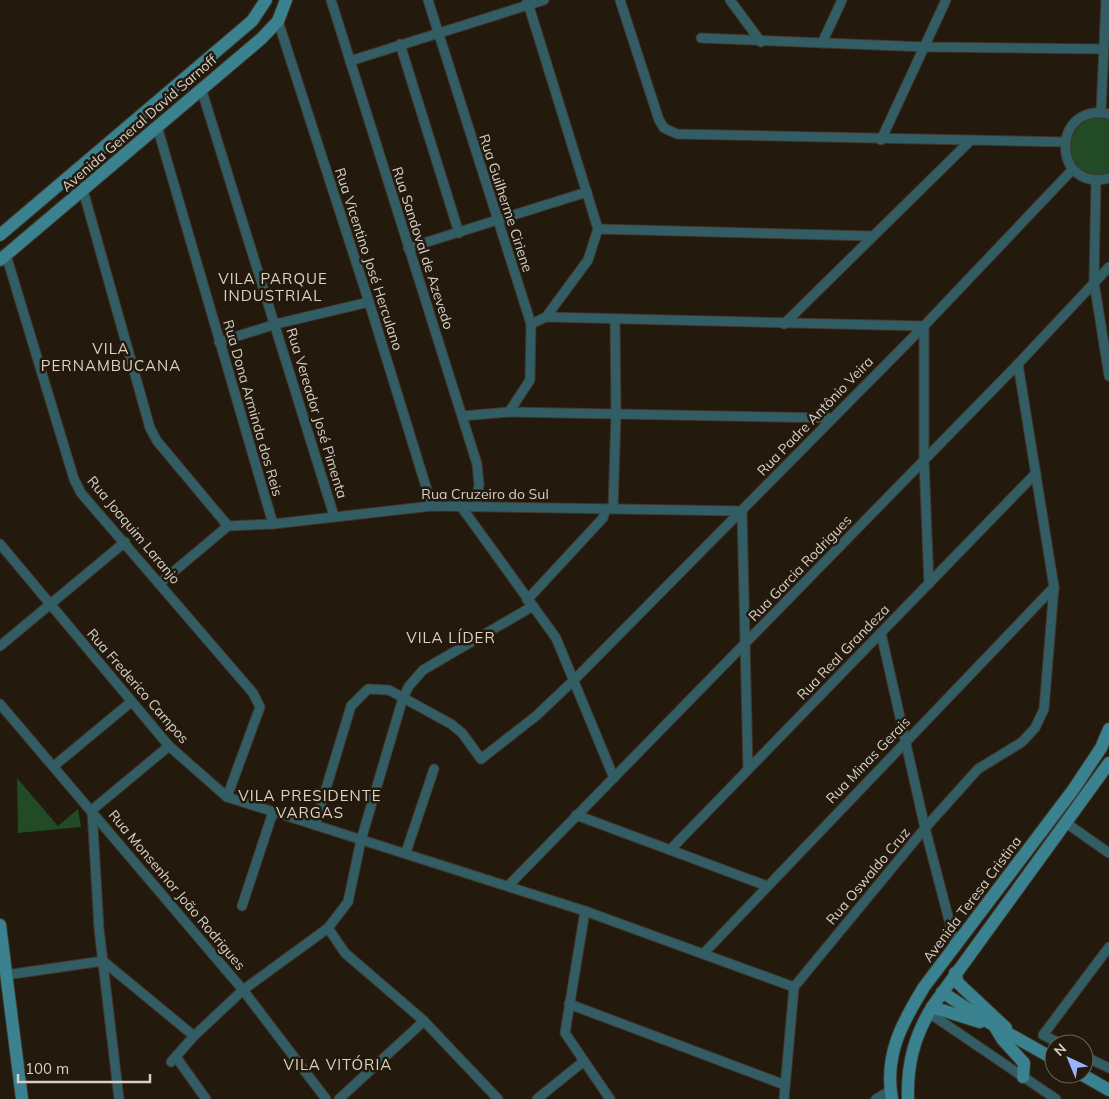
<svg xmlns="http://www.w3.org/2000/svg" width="1109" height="1099" font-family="Mulish,sans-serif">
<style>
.green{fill:#214a25}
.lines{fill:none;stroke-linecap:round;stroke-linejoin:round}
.street-casing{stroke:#40372b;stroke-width:11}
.secondary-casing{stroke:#40372b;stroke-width:14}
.street{stroke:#335d65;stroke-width:9}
.secondary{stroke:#3a828f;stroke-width:12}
.labels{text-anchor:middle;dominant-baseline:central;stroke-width:5;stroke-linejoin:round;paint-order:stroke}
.street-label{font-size:14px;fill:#d7d0c8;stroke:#231a0d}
.neighbourhood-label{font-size:15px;letter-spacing:1px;fill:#dfd2c1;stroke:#231a0d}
</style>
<rect width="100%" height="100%" fill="#231a0d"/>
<g class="green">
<path d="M 1092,117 L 1109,119 L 1109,173 C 1074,188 1052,134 1092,117 Z"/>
<polygon points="17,778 58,826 78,809 81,827 18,833"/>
</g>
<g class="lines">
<defs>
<g id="street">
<polyline points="331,0 477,464 479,484 476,506"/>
<polyline points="428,0 531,324 530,380 509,412"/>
<polyline points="527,0 598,229 588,260 546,317 531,324"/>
<polyline points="620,0 659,120 664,128 677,134 1064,142"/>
<polyline points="730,0 761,42"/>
<polyline points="278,21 369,302 432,506"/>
<polyline points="701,38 926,47 1103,49"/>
<polyline points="822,43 842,0"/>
<polyline points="400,44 459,233"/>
<polyline points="350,61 544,0"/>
<polyline points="201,88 334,516"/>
<polyline points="1101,113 1106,0"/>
<path d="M 1109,114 C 1051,101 1051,193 1109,178"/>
<polyline points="157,126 273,524"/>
<polyline points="881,140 946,0"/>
<polyline points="1096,181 1094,282 1109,376"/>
<polyline points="83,190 150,428 157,441 228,526"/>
<polyline points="598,229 873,236"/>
<polyline points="408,248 587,192"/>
<polyline points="6,255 74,479 81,493 253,693 260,707 227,797"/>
<polyline points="546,317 924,326 924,460 929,584"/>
<polyline points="784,324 970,141"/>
<polyline points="219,342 276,324 369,302"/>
<polyline points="462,416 509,412 832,418"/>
<polyline points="460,505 556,638 614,778"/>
<polyline points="613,509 616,414 615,319"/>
<polyline points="0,544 169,746 227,797 585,911 794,987"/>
<polyline points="160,583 228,526 273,524 432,506 742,511 748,769"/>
<polyline points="527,600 603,518 606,509"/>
<polyline points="881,633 925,828 956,947"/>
<polyline points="0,646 125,542"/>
<polyline points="0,704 243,990 326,1099"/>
<polyline points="54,766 131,702"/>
<polyline points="576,815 767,886"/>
<polyline points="1066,823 1109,853"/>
<polyline points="315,825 351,706 368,689 389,690 451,724 462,733 481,759 536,716 574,680 924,326 1073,169"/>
<polyline points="670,850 1036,473"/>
<polyline points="406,852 434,769"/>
<polyline points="508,886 1018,364 1109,267"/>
<polyline points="242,906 273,812"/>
<polyline points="585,911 565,1033 610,1099"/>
<polyline points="328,928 345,953 424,1021 498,1099"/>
<polyline points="704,953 1054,587"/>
<polyline points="6,975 103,961 194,1036"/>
<polyline points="569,1004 785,1085"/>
<polyline points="929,1013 1056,1099"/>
<polyline points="1061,1044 1043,1035 1109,947"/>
<polyline points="1084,1056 1109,1068"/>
<polyline points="176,1057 206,1099"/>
<polyline points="171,1062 194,1036 243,990 328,928 348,902 361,840 403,698 409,686 423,670 533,606"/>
<polyline points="119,1099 99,929 92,810 169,746"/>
<polyline points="339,1099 424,1021"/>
<polyline points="537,1099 584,1061"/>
<polyline points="784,1099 794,987 925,828 978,769 1022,742 1035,728 1044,709 1054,587 1018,364"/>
<polyline points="876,1099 890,1091"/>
</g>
<g id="secondary">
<polyline points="0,235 252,21 266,0"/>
<polyline points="0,260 262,38 278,21 286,0"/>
<polyline points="0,925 22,1099"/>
<polyline points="955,973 958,983 1006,1028"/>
<polyline points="942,992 988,1022 1054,1059"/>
<polyline points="932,1007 980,1022"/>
<polyline points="995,1027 1003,1040 1024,1063 1023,1077"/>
<polyline points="1081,1074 1109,1090"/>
<path d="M 892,1099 C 884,1055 902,1023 924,987 L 1073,790 L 1101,748 L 1109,729"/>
<path d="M 908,1099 C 907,1064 914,1037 932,1007 L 1109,763"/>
</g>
</defs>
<use href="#street" class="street-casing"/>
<use href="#secondary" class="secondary-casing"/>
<use href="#street" class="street"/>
<use href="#secondary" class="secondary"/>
</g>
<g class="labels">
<g class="street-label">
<text transform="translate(139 123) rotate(-41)">Avenida General David Sarnoff</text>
<text transform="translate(506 203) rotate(72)">Rua Guilherme Ciriene</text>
<text transform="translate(423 248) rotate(72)">Rua Sandoval de Azevedo</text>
<text transform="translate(369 259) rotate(72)">Rua Vicentino José Herculano</text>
<text transform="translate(253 408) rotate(74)">Rua Dona Arminda dos Reis</text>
<text transform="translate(317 413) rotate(73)">Rua Vereador José Pimenta</text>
<text transform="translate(815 416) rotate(-46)">Rua Padre Antônio Veira</text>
<text x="485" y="494">Rua Cruzeiro do Sul</text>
<text transform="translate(134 530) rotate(50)">Rua Joaquim Laranjo</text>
<text transform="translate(800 568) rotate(-46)">Rua Garcia Rodrigues</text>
<text transform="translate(843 652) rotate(-46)">Rua Real Grandeza</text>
<text transform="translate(138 686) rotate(49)">Rua Frederico Campos</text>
<text transform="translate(868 760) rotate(-46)">Rua Minas Gerais</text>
<text transform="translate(868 876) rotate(-50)">Rua Oswaldo Cruz</text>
<text transform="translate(177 890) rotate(50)">Rua Monsenhor João Rodrigues</text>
<text transform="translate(972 899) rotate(-53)">Avenida Teresa Cristina</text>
</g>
<g class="neighbourhood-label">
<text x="273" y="278">VILA PARQUE<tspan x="273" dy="17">INDUSTRIAL</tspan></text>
<text x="111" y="348">VILA<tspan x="111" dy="17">PERNAMBUCANA</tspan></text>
<text x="451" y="637">VILA LÍDER</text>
<text x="310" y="795">VILA PRESIDENTE<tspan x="310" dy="17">VARGAS</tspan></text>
<text x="338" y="1064">VILA VITÓRIA</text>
</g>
</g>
<g transform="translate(1069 1059) rotate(316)"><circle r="24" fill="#231a0d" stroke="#6b6358"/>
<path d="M0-4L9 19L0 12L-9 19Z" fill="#9db4fd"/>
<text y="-8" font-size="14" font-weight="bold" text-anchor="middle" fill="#d7d0c8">N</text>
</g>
<path d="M18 1074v8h132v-8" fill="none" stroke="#d7d0c8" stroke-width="2.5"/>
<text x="25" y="1074" font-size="15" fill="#d7d0c8" stroke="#231a0d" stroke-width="4" paint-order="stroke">100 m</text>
</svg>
